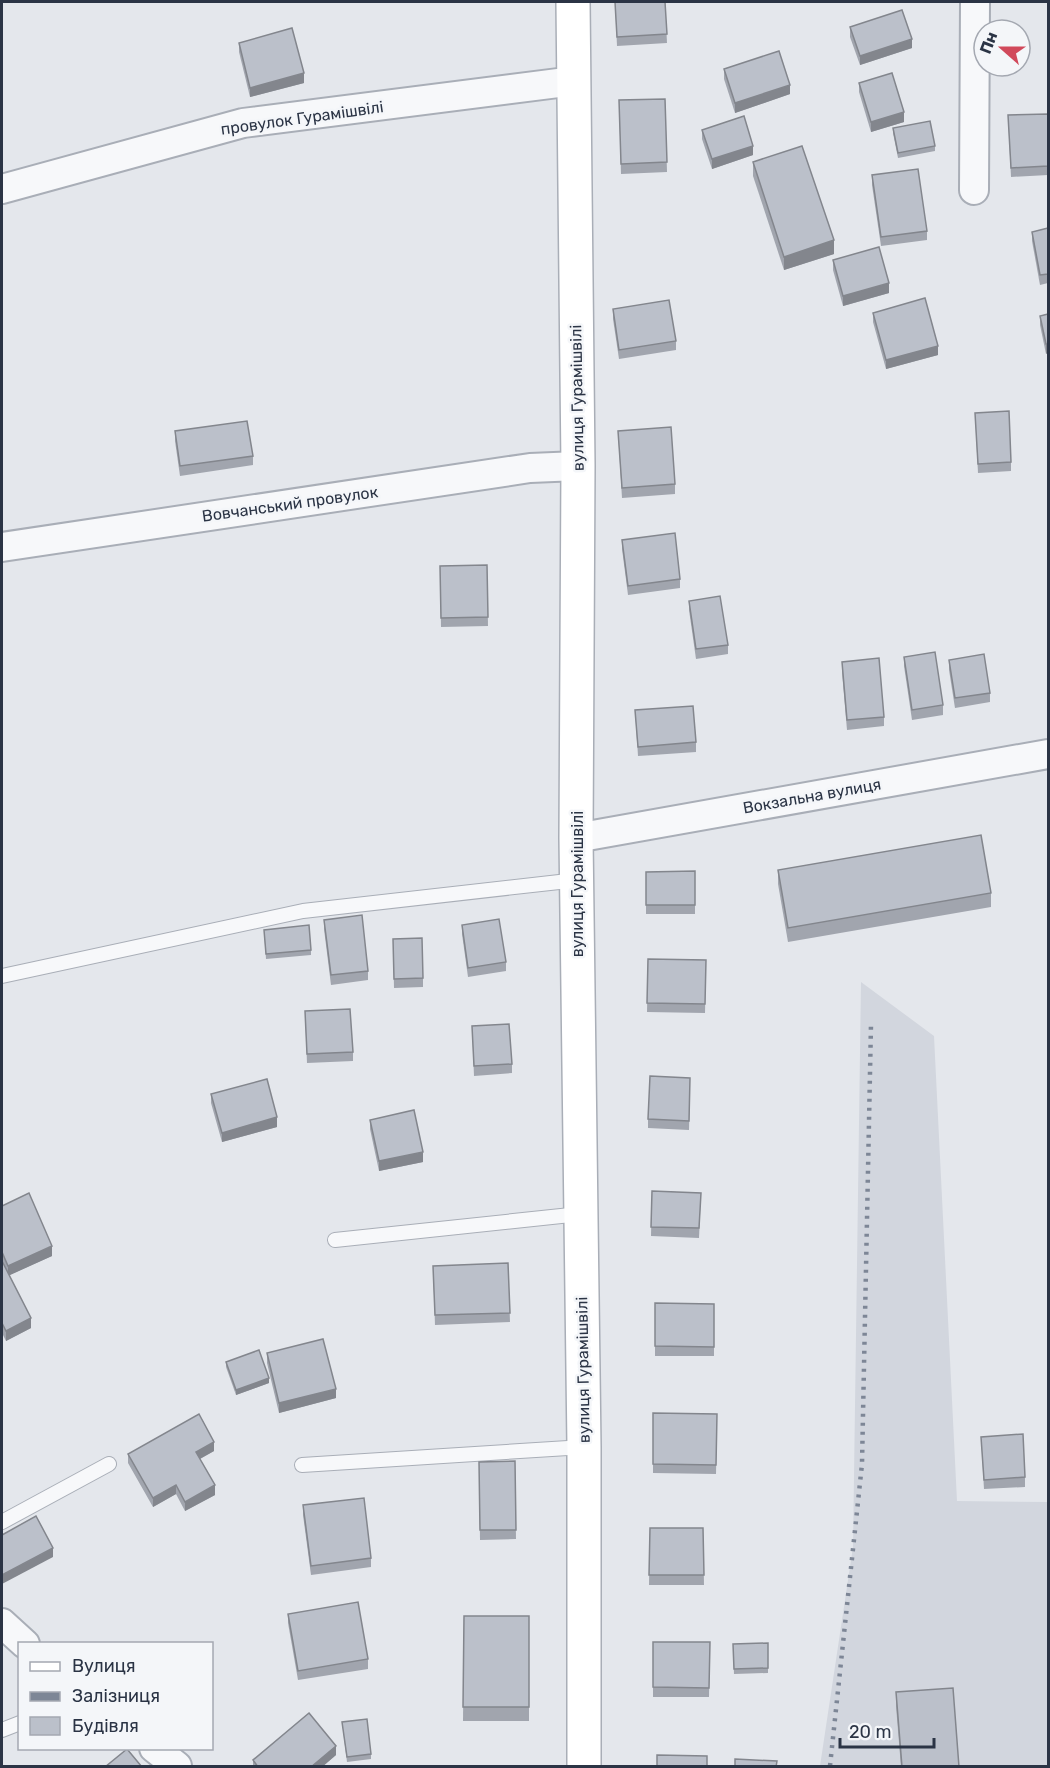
<svg xmlns="http://www.w3.org/2000/svg" width="1050" height="1768" font-family="Rubik,sans-serif">
<style>
.built{fill:#d2d6de}
.lines{fill:none;stroke-linecap:round;stroke-linejoin:round}
.lane-casing{stroke:#a9aeb7;stroke-width:16}
.street-casing{stroke:#a9aeb7;stroke-width:32}
.secondary-casing{stroke:#a9aeb7;stroke-width:36}
.lane{stroke:#f7f8fa;stroke-width:14}
.street{stroke:#f7f8fa;stroke-width:28}
.secondary{stroke:#fff;stroke-width:33}
.rail{stroke:#7d8696;stroke-width:4.5;stroke-dasharray:3 6;stroke-linecap:butt}
.wall{fill:#a1a5ae}
.shaded-wall{fill:#83868d}
.building{fill:#bbc0ca;stroke:#83868d;stroke-width:1.5}
.labels{text-anchor:middle;dominant-baseline:central;stroke-width:5;stroke-linejoin:round;paint-order:stroke}
.street-label{font-size:16px;fill:#2b3445;stroke:#f4f6f9}
</style>
<rect width="100%" height="100%" fill="#e4e7ec"/>
<polygon class="built" points="861,982 934,1036 957,1501 1048,1502 1048,1766 820,1766 853,1547"/>
<g class="lines">
<defs>
<g id="lane">
<polyline points="2,976 303,911 577,880"/>
<polyline points="335,1240 580,1214"/>
<polyline points="302,1465 584,1447"/>
<polyline points="2,1522 109,1464"/>
<polyline points="2,1730 20,1723"/>
</g>
<g id="street">
<polyline points="2,189 243,123 574,81"/>
<polyline points="974,190 975,2"/>
<polyline points="2,547 530,468 578,466"/>
<polyline points="576,838 1048,754"/>
<polyline points="2,1623 25,1644"/>
<polyline points="154,1748 177,1766"/>
</g>
<polyline id="secondary" points="573,2 578,466 576,838 584,1447 584,1766"/>
</defs>
<use href="#lane" class="lane-casing"/>
<use href="#street" class="street-casing"/>
<use href="#secondary" class="secondary-casing"/>
<use href="#lane" class="lane"/>
<use href="#street" class="street"/>
<use href="#secondary" class="secondary"/>
<polyline class="rail" points="830,1766 862,1464 871,1024"/>
</g>
<g class="wall">
<polygon points="615,2 665,2 667,43 617,46"/>
<polygon points="850,27 912,48 860,65 850,37"/>
<polygon points="239,43 304,83 250,97 239,52"/>
<polygon points="724,69 790,94 735,113 724,79"/>
<polygon points="859,83 904,122 871,132 859,92"/>
<polygon points="665,99 667,172 621,174 619,100"/>
<polygon points="1048,114 1048,175 1011,177 1008,115"/>
<polygon points="893,128 935,146 935,151 898,158 893,133"/>
<polygon points="702,130 753,155 712,169 702,139"/>
<polygon points="753,162 834,254 784,270 753,176"/>
<polygon points="872,175 927,231 927,240 881,246 872,185"/>
<polygon points="1048,228 1048,283 1040,285 1032,241 1032,232"/>
<polygon points="833,260 889,293 843,306 833,270"/>
<polygon points="613,309 676,341 676,350 619,359 613,319"/>
<polygon points="873,313 938,355 886,369 873,322"/>
<polygon points="1048,314 1046,354 1040,325 1040,316"/>
<polygon points="975,413 1011,462 1011,471 978,473"/>
<polygon points="175,431 253,456 253,465 180,476 175,441"/>
<polygon points="618,431 675,484 675,494 622,498"/>
<polygon points="622,540 680,579 680,588 628,595 622,549"/>
<polygon points="487,565 488,626 441,627 440,566"/>
<polygon points="689,601 728,645 728,654 696,659 689,610"/>
<polygon points="904,657 943,705 943,715 912,720 904,666"/>
<polygon points="949,660 990,693 990,702 955,708 949,670"/>
<polygon points="842,662 884,717 884,726 847,730 842,672"/>
<polygon points="635,710 696,742 696,752 638,756"/>
<polygon points="778,870 991,893 991,907 788,942 778,884"/>
<polygon points="695,871 695,914 646,914 646,872"/>
<polygon points="324,920 368,971 368,980 331,985 324,929"/>
<polygon points="462,925 506,962 506,971 468,977 462,934"/>
<polygon points="264,930 311,950 311,955 266,959"/>
<polygon points="393,939 423,978 423,987 394,988"/>
<polygon points="648,959 706,960 705,1013 647,1012"/>
<polygon points="305,1011 353,1052 353,1061 307,1063"/>
<polygon points="472,1026 512,1064 512,1073 474,1076"/>
<polygon points="690,1088 689,1130 648,1128 648,1119"/>
<polygon points="211,1094 277,1127 222,1142 211,1103"/>
<polygon points="370,1120 423,1162 379,1171 370,1129"/>
<polygon points="652,1191 701,1193 699,1238 651,1236"/>
<polygon points="2,1206 52,1256 9,1275 31,1328 6,1341 2,1333"/>
<polygon points="508,1263 510,1322 435,1325 433,1266"/>
<polygon points="655,1303 714,1304 714,1356 655,1356"/>
<polygon points="267,1353 336,1398 279,1413 267,1363"/>
<polygon points="226,1362 269,1383 236,1395 226,1367"/>
<polygon points="653,1413 717,1414 716,1474 653,1473"/>
<polygon points="981,1437 1025,1477 1025,1487 984,1489"/>
<polygon points="214,1451 200,1459 215,1495 185,1511 176,1494 153,1507 128,1463 128,1454"/>
<polygon points="515,1461 516,1539 480,1540 479,1462"/>
<polygon points="303,1505 371,1558 371,1567 311,1575 303,1515"/>
<polygon points="650,1528 703,1528 704,1585 649,1585"/>
<polygon points="288,1614 368,1659 368,1669 298,1680 288,1623"/>
<polygon points="464,1616 529,1616 529,1721 463,1721"/>
<polygon points="653,1642 710,1642 709,1697 653,1697"/>
<polygon points="768,1643 768,1673 734,1674 733,1644"/>
<polygon points="896,1692 959,1767 901,1767 896,1706"/>
<polygon points="342,1722 371,1754 371,1759 347,1762"/>
<polygon points="336,1755 322,1767 253,1767 253,1760"/>
</g>
<g class="shaded-wall">
<polygon points="912,39 912,48 860,65 860,56"/>
<polygon points="304,73 304,83 250,97 250,88"/>
<polygon points="790,85 790,94 735,113 735,103"/>
<polygon points="904,112 904,122 871,132 871,122"/>
<polygon points="753,146 753,155 712,169 712,159"/>
<polygon points="834,240 834,254 784,270 784,257"/>
<polygon points="889,283 889,293 843,306 843,296"/>
<polygon points="1046,344 1048,344 1048,353 1046,354"/>
<polygon points="938,346 938,355 886,369 886,360"/>
<polygon points="277,1117 277,1127 222,1142 222,1133"/>
<polygon points="423,1152 423,1162 379,1171 379,1161"/>
<polygon points="52,1246 52,1256 8,1276 8,1266"/>
<polygon points="31,1318 31,1328 6,1341 6,1331"/>
<polygon points="269,1378 269,1383 236,1395 236,1390"/>
<polygon points="336,1389 336,1398 279,1413 279,1403"/>
<polygon points="214,1442 214,1451 196,1461 196,1452"/>
<polygon points="176,1485 176,1494 153,1507 153,1498"/>
<polygon points="215,1485 215,1495 185,1511 185,1502"/>
<polygon points="53,1548 53,1557 2,1584 2,1575"/>
<polygon points="336,1746 336,1755 322,1767 311,1767"/>
</g>
<g class="building">
<polygon points="615,2 665,2 667,34 617,37"/>
<polygon points="902,10 912,39 860,56 850,27"/>
<polygon points="292,28 304,73 250,88 239,43"/>
<polygon points="779,51 790,85 735,103 724,69"/>
<polygon points="892,73 904,112 871,122 859,83"/>
<polygon points="665,99 667,162 621,164 619,100"/>
<polygon points="1048,114 1048,166 1011,168 1008,115"/>
<polygon points="744,116 753,146 712,159 702,130"/>
<polygon points="930,121 935,146 898,153 893,128"/>
<polygon points="802,146 834,240 784,257 753,162"/>
<polygon points="918,169 927,231 881,237 872,175"/>
<polygon points="1048,228 1048,274 1040,275 1032,232"/>
<polygon points="879,247 889,283 843,296 833,260"/>
<polygon points="925,298 938,346 886,360 873,313"/>
<polygon points="669,300 676,341 619,350 613,309"/>
<polygon points="1048,314 1048,344 1046,344 1040,316"/>
<polygon points="1009,411 1011,462 978,464 975,413"/>
<polygon points="247,421 253,456 180,466 175,431"/>
<polygon points="671,427 675,484 622,488 618,431"/>
<polygon points="675,533 680,579 628,586 622,540"/>
<polygon points="487,565 488,617 441,618 440,566"/>
<polygon points="720,596 728,645 696,649 689,601"/>
<polygon points="935,652 943,705 912,710 904,657"/>
<polygon points="984,654 990,693 955,698 949,660"/>
<polygon points="879,658 884,717 847,720 842,662"/>
<polygon points="693,706 696,742 638,747 635,710"/>
<polygon points="981,835 991,893 788,928 778,870"/>
<polygon points="695,871 695,905 646,905 646,872"/>
<polygon points="362,915 368,971 331,975 324,920"/>
<polygon points="499,919 506,962 468,968 462,925"/>
<polygon points="309,925 311,950 266,954 264,930"/>
<polygon points="422,938 423,978 394,979 393,939"/>
<polygon points="648,959 706,960 705,1004 647,1003"/>
<polygon points="350,1009 353,1052 307,1054 305,1011"/>
<polygon points="509,1024 512,1064 474,1066 472,1026"/>
<polygon points="650,1076 690,1078 689,1121 648,1119"/>
<polygon points="267,1079 277,1117 222,1133 211,1094"/>
<polygon points="414,1110 423,1152 379,1161 370,1120"/>
<polygon points="652,1191 701,1193 699,1228 651,1227"/>
<polygon points="29,1193 52,1246 8,1266 2,1252 2,1206"/>
<polygon points="2,1261 31,1318 6,1331 2,1323"/>
<polygon points="508,1263 510,1313 435,1315 433,1266"/>
<polygon points="655,1303 714,1304 714,1347 655,1346"/>
<polygon points="323,1339 336,1389 279,1403 267,1353"/>
<polygon points="259,1350 269,1378 236,1390 226,1362"/>
<polygon points="653,1413 717,1414 716,1465 653,1464"/>
<polygon points="199,1414 214,1442 196,1452 215,1485 185,1502 176,1485 153,1498 128,1454"/>
<polygon points="1023,1434 1025,1477 984,1480 981,1437"/>
<polygon points="515,1461 516,1530 480,1530 479,1462"/>
<polygon points="364,1498 371,1558 311,1566 303,1505"/>
<polygon points="36,1516 53,1548 2,1575 2,1535"/>
<polygon points="650,1528 703,1528 704,1575 649,1575"/>
<polygon points="358,1602 368,1659 298,1671 288,1614"/>
<polygon points="464,1616 529,1616 529,1707 463,1707"/>
<polygon points="653,1642 710,1642 709,1688 653,1687"/>
<polygon points="768,1643 768,1668 734,1669 733,1644"/>
<polygon points="953,1688 959,1767 902,1767 896,1692"/>
<polygon points="309,1713 336,1746 311,1767 258,1767 253,1760"/>
<polygon points="367,1719 371,1754 347,1757 342,1722"/>
<polygon points="127,1749 142,1767 105,1767"/>
<polygon points="657,1755 707,1756 707,1767 657,1767"/>
<polygon points="735,1759 777,1761 776,1767 735,1767"/>
</g>
<g class="labels">
<g class="street-label">
<text transform="translate(302 118) rotate(-8)">провулок Гурамішвілі</text>
<text transform="translate(577 398) rotate(-91)">вулиця Гурамішвілі</text>
<text transform="translate(290 504) rotate(-8)">Вовчанський провулок</text>
<text transform="translate(812 796) rotate(-10)">Вокзальна вулиця</text>
<text transform="translate(577 884) rotate(-90)">вулиця Гурамішвілі</text>
<text transform="translate(583 1370) rotate(-91)">вулиця Гурамішвілі</text>
</g>
</g>
<rect width="1050" height="1768" fill="none" stroke="#2b3445" stroke-width="6"/>
<rect x="18" y="1642" width="195" height="108" fill="#f4f6f9" stroke="#a4a8b1" stroke-width="1.5"/>
<rect x="30" y="1662" width="30" height="9" fill="#ffffff" stroke="#a4a8b1" stroke-width="1.5"/>
<text x="72" y="1672" font-size="18" fill="#2b3445">Вулиця</text>
<rect x="30" y="1692" width="30" height="9" fill="#7d8696" stroke="#a4a8b1" stroke-width="1.5"/>
<text x="72" y="1702" font-size="18" fill="#2b3445">Залізниця</text>
<rect x="30" y="1717" width="30" height="18" fill="#bbc0ca" stroke="#a4a8b1" stroke-width="1.5"/>
<text x="72" y="1732" font-size="18" fill="#2b3445">Будівля</text>
<g transform="translate(1002 48) rotate(291)"><circle r="28" fill="#f4f6f9" stroke="#a4a8b1" stroke-width="1.5"/>
<path d="M0-4.5L10 22L0 15L-10 22Z" fill="#d1495b"/>
<text y="-9" font-size="16" font-weight="bold" text-anchor="middle" fill="#2b3445">Пн</text>
</g>
<path d="M840 1738v9h94v-9" fill="none" stroke="#2b3445" stroke-width="3"/>
<text x="849" y="1738" font-size="18" fill="#2b3445" stroke="#f4f6f9" stroke-width="4.5" paint-order="stroke">20 m</text>
</svg>
